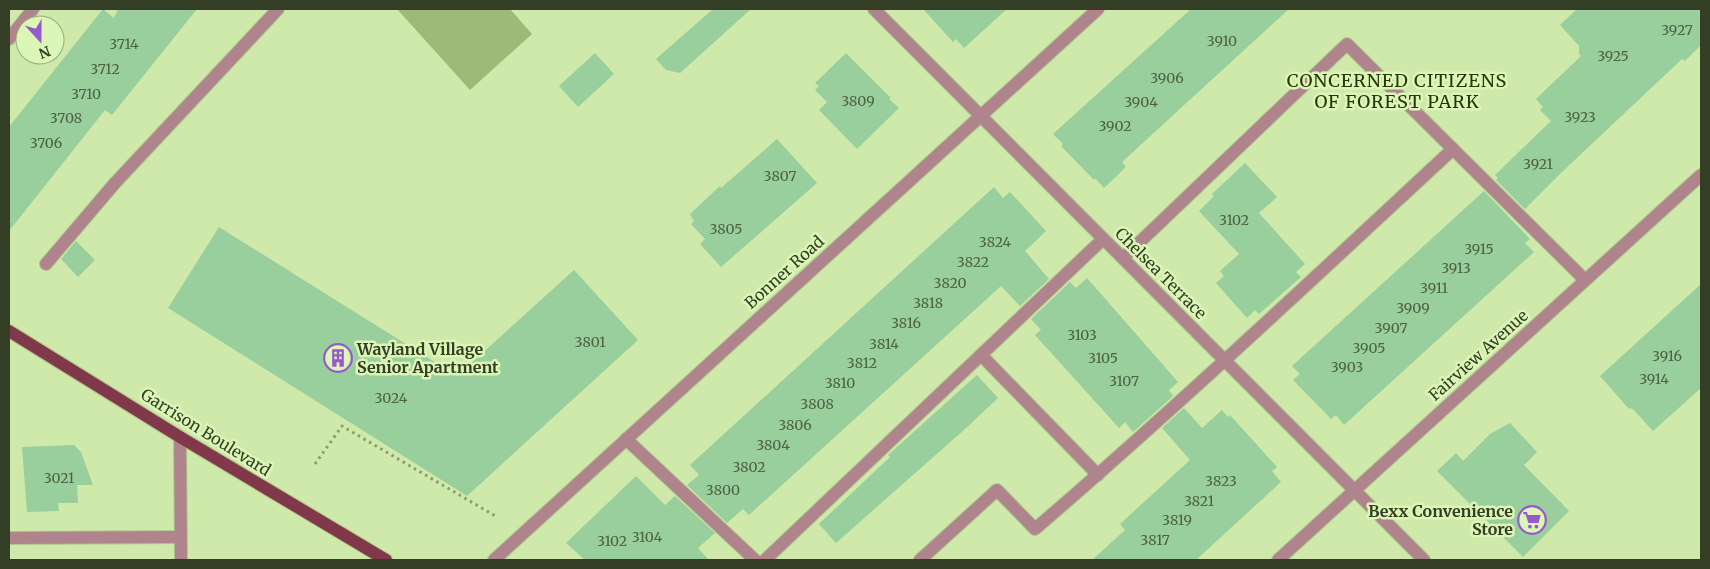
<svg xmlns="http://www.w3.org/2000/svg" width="1710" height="569" font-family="Merriweather,serif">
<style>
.green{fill:#9eb978}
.building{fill:#99ce9d}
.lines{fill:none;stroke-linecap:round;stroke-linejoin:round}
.minor-casing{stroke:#afc78f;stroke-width:14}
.major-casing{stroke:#afc78f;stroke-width:14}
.path{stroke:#899d6e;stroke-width:3;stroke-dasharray:2.5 4;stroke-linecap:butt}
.minor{stroke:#af848c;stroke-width:12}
.major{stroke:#81384a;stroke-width:12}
.labels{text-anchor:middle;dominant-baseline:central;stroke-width:5;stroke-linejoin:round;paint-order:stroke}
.number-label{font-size:14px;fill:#4d6243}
.street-label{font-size:16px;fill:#343e25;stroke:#dbf6b6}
.poi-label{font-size:16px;font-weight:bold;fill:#343e25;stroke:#dbf6b6;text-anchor:start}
.neighbourhood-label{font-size:18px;letter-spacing:1px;fill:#273709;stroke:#dbf6b6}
</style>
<rect width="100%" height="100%" fill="#cee9a9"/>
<polygon class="green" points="397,9 510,9 532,34 470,90"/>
<g class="building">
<polygon points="103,9 114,18 118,9 197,9 112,115 105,110 9,231 9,127"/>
<polygon points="713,9 751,9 680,73 666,70 656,59"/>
<polygon points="923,9 1007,9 964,48 956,39 953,42"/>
<polygon points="1191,9 1289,9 1122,162 1126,167 1104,188 1095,178 1094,180 1061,146 1063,144 1053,134"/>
<polygon points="1577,9 1701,9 1701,45 1685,61 1682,59 1563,171 1525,209 1496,180 1498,178 1495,175 1551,121 1540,110 1543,107 1536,99 1581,56 1579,54 1579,46 1560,25"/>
<polygon points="595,53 614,74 578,107 559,86"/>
<polygon points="846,53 891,98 889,99 899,108 857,149 819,110 827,102 815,90 819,86 815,83"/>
<polygon points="777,139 817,183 721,267 700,244 705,239 691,224 694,221 690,214 720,186 721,188"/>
<polygon points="1245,163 1277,197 1259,213 1305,264 1296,272 1301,277 1259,314 1255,310 1247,318 1216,283 1224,276 1220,271 1239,254 1199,211 1214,196 1212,194"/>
<polygon points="994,187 1003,198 1010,192 1046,231 1025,251 1049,279 1020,306 1001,286 749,515 743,509 727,523 687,485 699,475 690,465"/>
<polygon points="1484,191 1530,239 1525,243 1534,252 1344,425 1336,415 1331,419 1293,380 1300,374 1292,366"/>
<polygon points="219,227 457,376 574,270 638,340 467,496 168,308"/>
<polygon points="76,241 95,260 78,277 61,259"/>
<polygon points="1087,278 1178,382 1169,390 1173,396 1133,432 1125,422 1119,428 1035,335 1041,330 1031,319 1070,282 1076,288"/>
<polygon points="1701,284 1701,388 1653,431 1633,409 1628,408 1600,376"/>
<polygon points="977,375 998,398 965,429 836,543 819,524 890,457 888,455"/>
<polygon points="1184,408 1202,428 1222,410 1228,417 1230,415 1277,467 1272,471 1281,482 1196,560 1092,560 1125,530 1120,524 1190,460 1162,428"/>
<polygon points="1510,423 1537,452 1524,465 1569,511 1523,557 1437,471 1456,453 1463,461 1490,434"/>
<polygon points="74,445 81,452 93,485 77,485 78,503 58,503 59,511 27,512 22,447"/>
<polygon points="636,476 665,505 675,496 715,533 698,548 709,560 585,560 566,543"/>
</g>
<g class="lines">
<defs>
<g id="minor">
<polyline points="874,9 1424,560"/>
<polyline points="9,39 33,9"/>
<polyline points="1123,258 1347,44 1585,280"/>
<polyline points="46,264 115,183 278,9"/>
<polyline points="981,355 1098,475"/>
<polyline points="180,437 181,560"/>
<polyline points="626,439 755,560"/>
<polyline points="9,538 180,537"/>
<polyline points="494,560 1098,9"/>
<polyline points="765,560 1103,239"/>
<path d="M 920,560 L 997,490 L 1035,529 C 1178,406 1315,277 1453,149"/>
<polyline points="1278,560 1701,175"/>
</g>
<polyline id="major" points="9,331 180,437 386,560"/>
</defs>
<use href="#minor" class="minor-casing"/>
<use href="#major" class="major-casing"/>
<polyline class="path" points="315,464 342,426 497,517"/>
<use href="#minor" class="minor"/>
<use href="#major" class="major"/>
</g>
<defs>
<symbol id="building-ring" viewBox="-11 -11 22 22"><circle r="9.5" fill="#dbf6b6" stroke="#9858ce" stroke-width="1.5"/><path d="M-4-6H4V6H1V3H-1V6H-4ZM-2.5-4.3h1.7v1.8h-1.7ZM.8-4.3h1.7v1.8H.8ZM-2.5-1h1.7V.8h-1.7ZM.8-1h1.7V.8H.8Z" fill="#9858ce"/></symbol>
<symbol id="supermarket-ring" viewBox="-11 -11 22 22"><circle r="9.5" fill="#dbf6b6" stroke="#9858ce" stroke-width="1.5"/><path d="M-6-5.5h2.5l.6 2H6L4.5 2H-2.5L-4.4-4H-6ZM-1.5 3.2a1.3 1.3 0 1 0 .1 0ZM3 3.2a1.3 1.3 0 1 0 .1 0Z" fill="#9858ce"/></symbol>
</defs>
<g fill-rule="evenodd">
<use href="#building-ring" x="322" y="342" width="32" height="32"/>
<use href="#supermarket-ring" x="1516" y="504" width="32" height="32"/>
</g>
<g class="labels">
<g class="number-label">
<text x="1677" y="30">3927</text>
<text x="1222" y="41">3910</text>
<text x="124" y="44">3714</text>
<text x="1613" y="56">3925</text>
<text x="105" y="69">3712</text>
<text x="1167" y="78">3906</text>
<text x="86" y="94">3710</text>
<text x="858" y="101">3809</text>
<text x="1141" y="102">3904</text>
<text x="1580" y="117">3923</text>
<text x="66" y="118">3708</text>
<text x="1115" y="126">3902</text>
<text x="46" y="143">3706</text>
<text x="1538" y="164">3921</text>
<text x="780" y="176">3807</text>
<text x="1234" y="220">3102</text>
<text x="726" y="229">3805</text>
<text x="995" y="242">3824</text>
<text x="1479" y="249">3915</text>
<text x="973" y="262">3822</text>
<text x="1456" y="268">3913</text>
<text x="950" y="283">3820</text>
<text x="1434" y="288">3911</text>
<text x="928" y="303">3818</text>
<text x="1413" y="308">3909</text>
<text x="906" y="323">3816</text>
<text x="1391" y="328">3907</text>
<text x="1082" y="335">3103</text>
<text x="590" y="342">3801</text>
<text x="884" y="344">3814</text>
<text x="1369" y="348">3905</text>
<text x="1667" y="356">3916</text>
<text x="1103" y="358">3105</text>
<text x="862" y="363">3812</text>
<text x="1347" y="367">3903</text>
<text x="1654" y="379">3914</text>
<text x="1124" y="381">3107</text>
<text x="840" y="383">3810</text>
<text x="391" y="398">3024</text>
<text x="817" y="404">3808</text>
<text x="795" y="425">3806</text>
<text x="773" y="445">3804</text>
<text x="749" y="467">3802</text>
<text x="59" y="478">3021</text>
<text x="1221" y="481">3823</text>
<text x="723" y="490">3800</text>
<text x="1199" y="501">3821</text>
<text x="1177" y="520">3819</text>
<text x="647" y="537">3104</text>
<text x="1155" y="540">3817</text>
<text x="612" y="541">3102</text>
</g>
<g class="street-label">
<text transform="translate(784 272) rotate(-42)">Bonner Road</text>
<text transform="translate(1161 273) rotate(45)">Chelsea Terrace</text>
<text transform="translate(1478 355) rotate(-42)">Fairview Avenue</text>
<text transform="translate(206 432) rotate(32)">Garrison Boulevard</text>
</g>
<g class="poi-label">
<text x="357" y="349">Wayland Village<tspan x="357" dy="18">Senior Apartment</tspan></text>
<text x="1513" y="511" text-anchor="end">Bexx Convenience<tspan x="1513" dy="18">Store</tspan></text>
</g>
<g class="neighbourhood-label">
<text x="1397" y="80">CONCERNED CITIZENS<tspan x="1397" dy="21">OF FOREST PARK</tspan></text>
</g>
</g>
<rect width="1710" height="569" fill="none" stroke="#343e25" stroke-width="20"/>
<g transform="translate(40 40) rotate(159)"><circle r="24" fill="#dbf6b6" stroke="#98ac7c"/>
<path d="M0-4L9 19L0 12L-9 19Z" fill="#9858ce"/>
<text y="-8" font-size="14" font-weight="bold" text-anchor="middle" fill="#343e25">N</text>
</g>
</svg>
